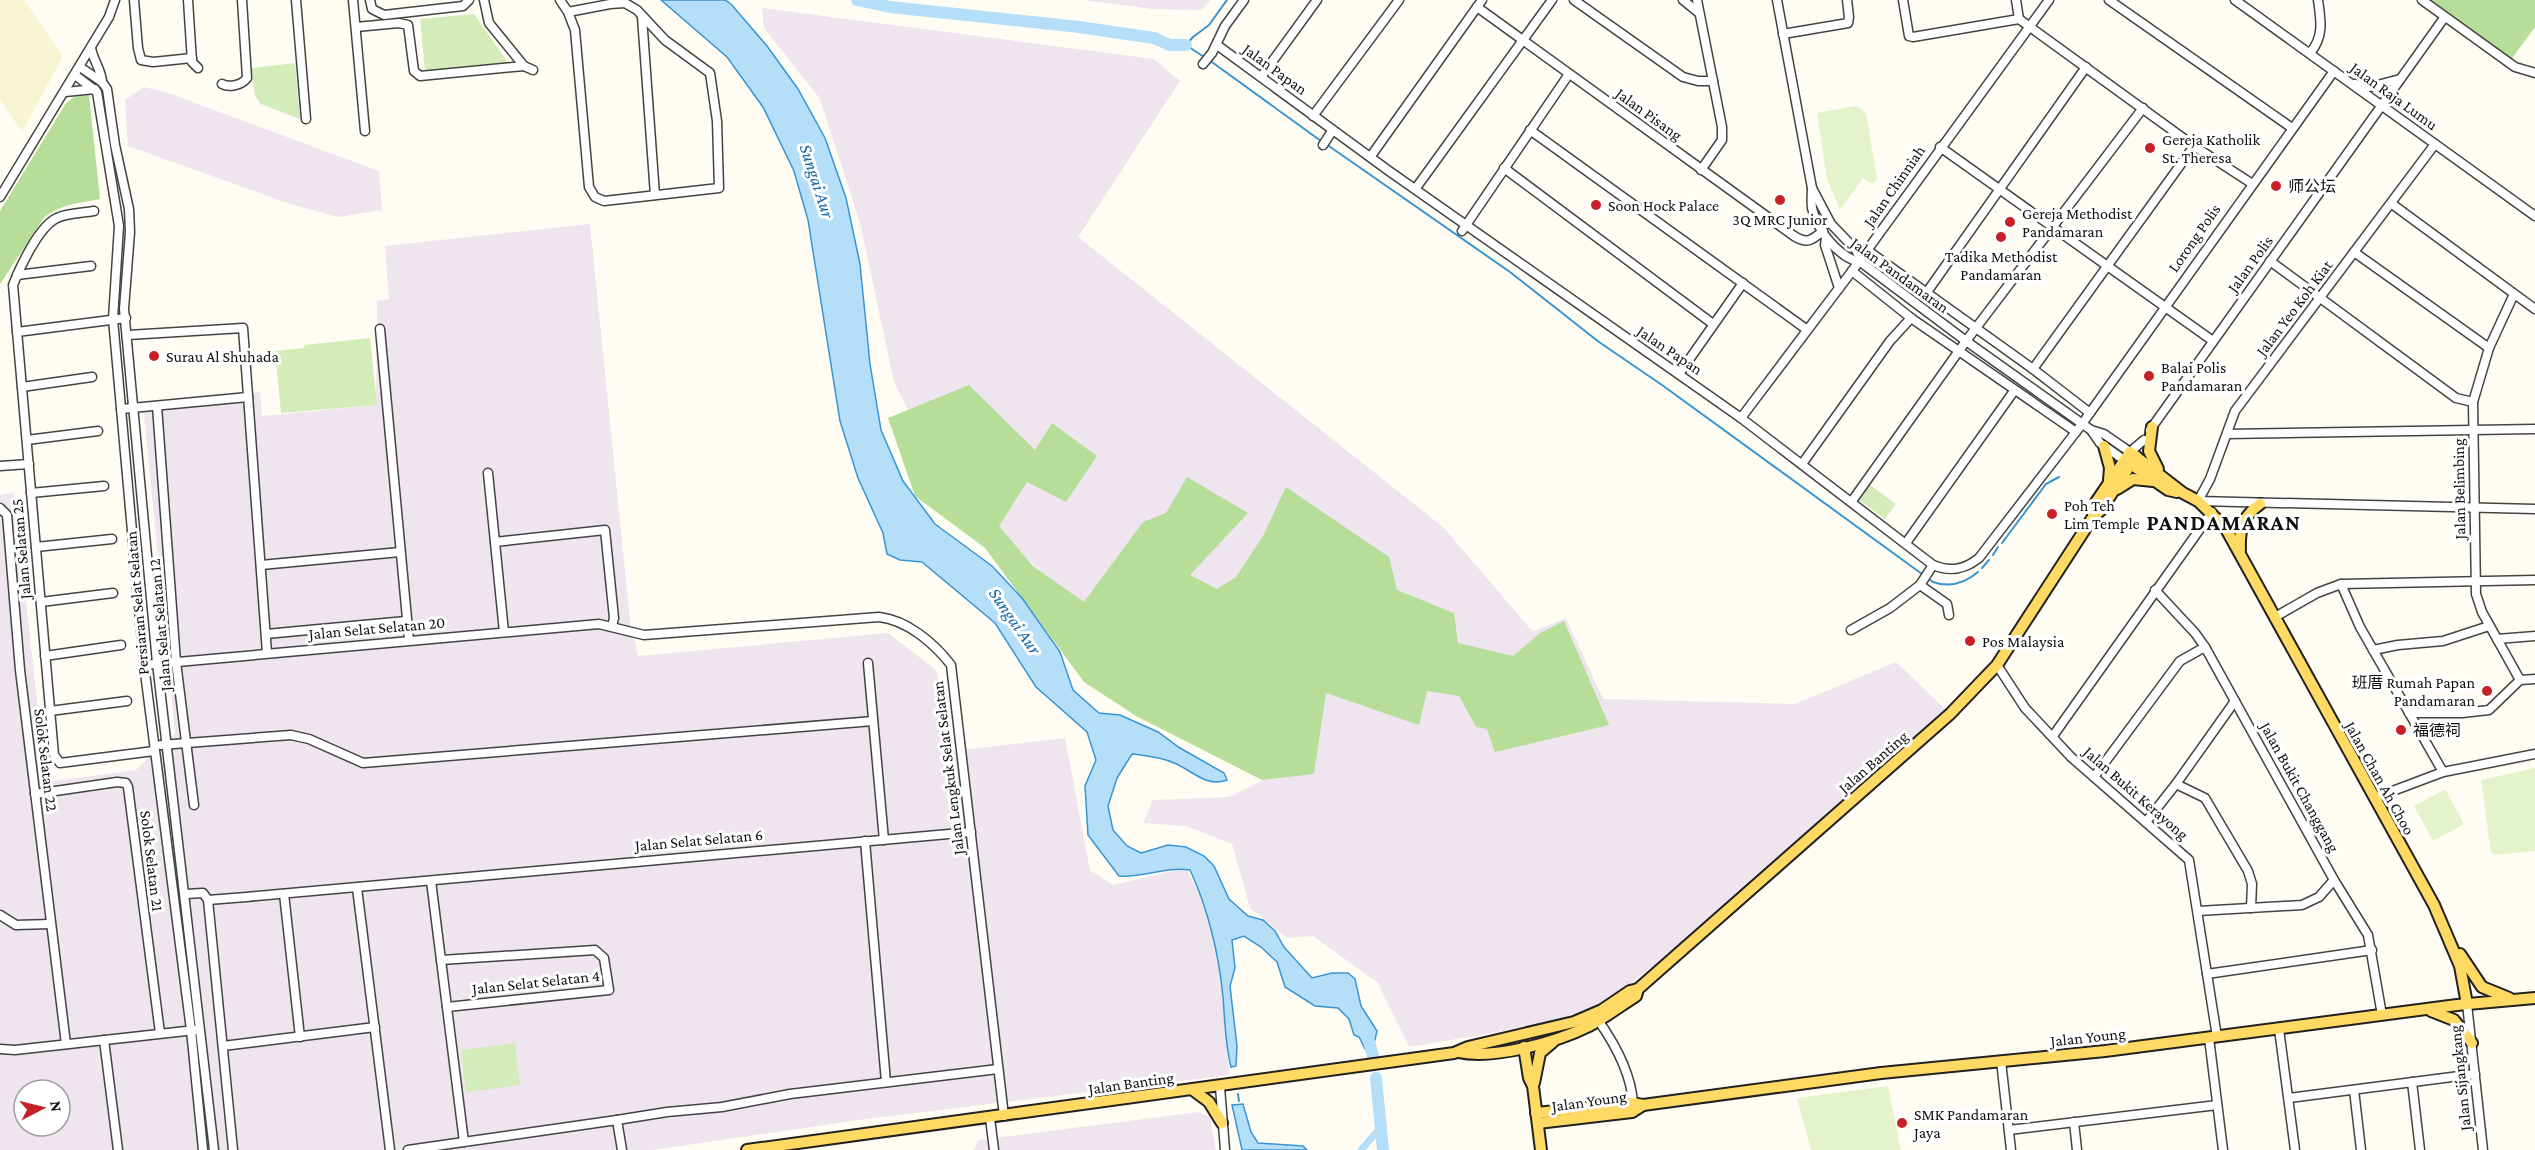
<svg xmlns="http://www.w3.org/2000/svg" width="2535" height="1150" font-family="'Crimson Pro','Noto Sans SC',serif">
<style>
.industrial{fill:#eee5ef;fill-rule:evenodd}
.farmland{fill:#f7f4d2}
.green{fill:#d4ecba}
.forest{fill:#b7de99}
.pitch{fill:#e5f3cd}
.water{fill:#b5dff9;stroke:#3994d4;stroke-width:1.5}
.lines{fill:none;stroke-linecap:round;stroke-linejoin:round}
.stream{stroke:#3994d4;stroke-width:2}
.canal{stroke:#b5dff9;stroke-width:7}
.river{stroke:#b5dff9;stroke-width:12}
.minor-casing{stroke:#434343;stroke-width:11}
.major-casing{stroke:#212121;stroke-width:14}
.minor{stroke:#fff;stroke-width:8}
.major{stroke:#feda64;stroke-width:10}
.poi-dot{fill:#c82027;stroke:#fff;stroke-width:2}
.labels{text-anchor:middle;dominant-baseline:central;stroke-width:6;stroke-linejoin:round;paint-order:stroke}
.street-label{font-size:16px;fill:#101010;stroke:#fff}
.poi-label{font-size:16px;fill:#101010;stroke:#fff;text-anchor:start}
.water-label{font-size:18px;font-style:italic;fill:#1266aa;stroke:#fff}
.district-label{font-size:22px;font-weight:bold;letter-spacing:1.5px;fill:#101010;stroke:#fff}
</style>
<rect width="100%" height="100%" fill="#fffdf3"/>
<g class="industrial">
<polygon points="1083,0 1210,0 1202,10 1152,9"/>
<polygon points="762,8 1154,59 1180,81 1078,237 1443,527 1533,632 1566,618 1603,699 1795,704 1896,662 1945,709 1667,955 1607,1001 1569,1016 1498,1032 1409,1047 1378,983 1313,936 1287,938 1250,908 1232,844 1186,826 1143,823 1153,800 1229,797 1306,759 1085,612 945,483 894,382 860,223 820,99 764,28"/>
<polygon points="144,87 168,93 379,171 382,210 338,217 290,204 128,146 125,100"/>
<path d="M 590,224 L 630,621 L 638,656 L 888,633 L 936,670 L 954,751 L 1065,738 L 1090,870 L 1113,885 L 1186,868 L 1210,913 L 1224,1005 L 1229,1075 L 866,1119 L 653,1150 L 0,1150 L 0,495 L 14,493 L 46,782 L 136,770 L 175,733 L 143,403 L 260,392 L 262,416 L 376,405 L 377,301 L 389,299 L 385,246 ZM 24,1090 L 60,1090 L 60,1126 L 24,1126 Z"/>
<polygon points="1199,1112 1210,1117 1216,1150 973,1150 979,1140"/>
</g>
<polygon class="farmland" points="0,0 24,0 63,56 22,132 0,100"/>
<g class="green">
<polygon points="474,14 509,64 425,72 420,19"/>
<polygon points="295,63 300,119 261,104 255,96 251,68"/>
<polygon points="370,338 377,405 281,413 275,351 304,348 304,345"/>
<polygon points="1870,485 1896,504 1885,519 1859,500"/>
<polygon points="515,1043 520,1085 466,1092 461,1050"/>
</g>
<g class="forest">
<polygon points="2429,0 2535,0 2535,27 2510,61"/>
<path d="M 89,95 L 100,199 C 79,203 59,204 43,219 L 0,284 L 0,211 L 66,103 L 74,97 Z"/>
<polygon points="969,385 1035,450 1052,423 1097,456 1066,502 1027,482 999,526 1033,566 1084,602 1143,522 1166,513 1187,477 1248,513 1190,575 1217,589 1236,577 1263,536 1286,487 1389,557 1397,590 1454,613 1458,643 1513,656 1540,633 1564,621 1609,725 1495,752 1487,729 1476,727 1459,696 1427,691 1419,725 1326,693 1314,774 1262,780 1136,716 1084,682 985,548 915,496 888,418"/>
</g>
<g class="pitch">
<polygon points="1856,106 1866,113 1877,179 1871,184 1863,178 1840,210 1827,179 1817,113"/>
<polygon points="2535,768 2535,851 2496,855 2491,852 2481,780"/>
<polygon points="2445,789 2464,824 2433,841 2414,806"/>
<polygon points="1888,1086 1901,1150 1811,1150 1797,1098"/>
</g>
<g class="water">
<path d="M 661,0 L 725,0 L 731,4 L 767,46 L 798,89 L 825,138 L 846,198 L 860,264 L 870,364 L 881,430 L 903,481 L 935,524 L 992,566 L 1022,598 L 1060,652 L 1073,690 L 1099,713 L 1120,715 L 1158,732 L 1180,748 L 1224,773 L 1227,780 C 1206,788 1192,770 1174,763 C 1161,757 1147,756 1132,754 L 1117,778 L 1108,806 L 1113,830 L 1127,846 L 1141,853 L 1168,845 L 1186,847 L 1204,856 L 1214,866 L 1229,899 L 1248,916 L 1263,920 L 1275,931 L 1284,947 L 1312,978 L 1332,973 L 1348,973 L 1355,979 L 1361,1006 L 1377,1031 L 1373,1048 L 1365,1049 L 1359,1037 L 1354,1035 L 1349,1019 L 1338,1008 L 1315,1006 L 1285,987 L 1277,962 L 1261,947 L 1244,936 L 1232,940 L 1235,968 L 1230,986 L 1237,1046 L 1236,1066 L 1231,1067 C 1225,1043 1225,1021 1223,997 C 1219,955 1208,908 1190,870 C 1166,866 1143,878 1119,876 L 1088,835 L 1085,786 L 1096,760 L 1087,732 L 1036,687 L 995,623 L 922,562 L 900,560 L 887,554 L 883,533 L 858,478 L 840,421 L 808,220 L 794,171 L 763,107 L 727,57 Z"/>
<polygon points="1243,1104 1251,1132 1258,1143 1303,1146 1307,1150 1242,1150 1232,1105"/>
</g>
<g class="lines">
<g class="stream">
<polyline points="1204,57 1186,45 1193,37 1209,25 1227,0"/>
<polyline points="1209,60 1321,141"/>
<path d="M 1326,144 L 1510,272 L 1599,342 L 1662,385 L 1933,582 C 1950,588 1965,583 1978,572"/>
<polyline points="2002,543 2046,484 2059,477"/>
<polyline points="1993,555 1998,547"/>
<polyline points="1982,568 1989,560"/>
<polyline points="1238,1094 1239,1101"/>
</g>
<polyline class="canal" points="1361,1150 1381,1127"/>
<g class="river">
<polyline points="857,0 890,7 1079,27 1154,38 1170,45 1186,45"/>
<polyline points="1367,1034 1373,1056"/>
<polyline points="1376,1078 1383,1150"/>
</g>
<defs>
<g id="minor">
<polyline points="134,0 138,48 141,60 153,62 192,58"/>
<polyline points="188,0 192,62 198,68"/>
<polyline points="296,0 306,119"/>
<polyline points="353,0 365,131"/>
<polyline points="370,0 372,9 384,15 463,6 469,0"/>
<polyline points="484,0 489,23 524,66 533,70"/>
<polyline points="560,0 568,12 575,30 589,187 595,197 604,201 719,188 717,121 710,73 665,40 637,10 625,3 610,4 568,12"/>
<polyline points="1574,0 1683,77 1698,81 1713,81"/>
<polyline points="1683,0 1699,13"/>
<polyline points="1697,0 1722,127 1722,140 1701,170"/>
<path d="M 1777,0 L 1812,188 C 1812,194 1811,201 1812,208 C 1817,231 1839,258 1862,263 L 1966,341 L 2091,430 L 2104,434 L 2130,452 L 2144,440"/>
<polyline points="1903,0 1909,36 1913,37 2019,19"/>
<polyline points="2016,0 2019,19 2194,146 2251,183"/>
<polyline points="2109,0 2292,128"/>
<polyline points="2235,0 2535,216"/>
<polyline points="2422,0 2515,67 2535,73"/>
<path d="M 1477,7 L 1794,236 C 1807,244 1811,241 1823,231"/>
<polyline points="642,17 655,195"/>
<polyline points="356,27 399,23 408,25 414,71 420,76 524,66"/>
<polyline points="1783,34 1848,23 1849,17 1847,0"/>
<path d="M 1217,45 L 1389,171 L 1741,418 L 1933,565 C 1950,572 1964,570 1979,558 L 2082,424 L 2334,71"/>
<path d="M 91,48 C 93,60 102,71 102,82"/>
<path d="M 2310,53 C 2324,37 2321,21 2318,0"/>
<polyline points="1203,64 1212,53 1225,26 1244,0"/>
<polyline points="80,67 102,82 107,89 115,145 129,209 130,232 124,309 157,663 214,1150"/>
<polyline points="75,75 97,92 119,226 113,319 144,665 191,1030 203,1150"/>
<polyline points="1261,77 1317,0"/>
<path d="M 222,84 C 229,88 242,85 247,78 L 242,0"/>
<polyline points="2355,84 2370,87 2400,79"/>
<polyline points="65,92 95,89"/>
<polyline points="1313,116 1399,0"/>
<polyline points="1530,130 1806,329"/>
<polyline points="2435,144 2235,411 2210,479 2198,501 2535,509"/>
<polyline points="1323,145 1332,131"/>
<polyline points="1940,147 2213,341"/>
<polyline points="1371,156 1482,0"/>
<polyline points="1504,168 1713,324"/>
<polyline points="1416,188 1552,0"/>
<polyline points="1812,188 1831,224 1856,250 1861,261"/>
<polyline points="0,197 109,17 115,0"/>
<polyline points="2392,204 2535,309"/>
<path d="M 94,211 C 83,213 67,213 57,218 C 39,226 20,267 13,285 L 54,755 L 60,763 L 154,751"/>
<polyline points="1462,231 1569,74"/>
<polyline points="1826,238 1825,245 1839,288"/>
<polyline points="1867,250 2033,369 2090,413"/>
<polyline points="2354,252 2489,348"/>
<polyline points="2270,261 2456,398 2473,402"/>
<polyline points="1852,271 1911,318 2076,432"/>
<polyline points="17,275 91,266"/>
<polyline points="1927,292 2086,67"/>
<polyline points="2514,294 2489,348 2473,402 2476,594 2482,612 2520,680"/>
<polyline points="380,329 409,640"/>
<polyline points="17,332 126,318"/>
<polyline points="128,335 243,328 267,653"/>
<polyline points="2033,369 2194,146"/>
<polyline points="1679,374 1743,283"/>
<polyline points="22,387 92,377"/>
<polyline points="157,406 176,662 194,805"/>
<polyline points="121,409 248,397"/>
<polyline points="1741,418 1852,271 2049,0"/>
<polyline points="2091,430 2100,443 2124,460"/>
<polyline points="2150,430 2444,18"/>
<polyline points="2227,434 2535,429"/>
<polyline points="27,440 98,431"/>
<polyline points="1802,464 1890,341 1911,318"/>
<polyline points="0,466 29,464"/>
<polyline points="488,473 504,632"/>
<polyline points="31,493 104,486"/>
<polyline points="1852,501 1966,341 2143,108"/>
<polyline points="0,508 7,515 20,670 66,1044"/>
<polyline points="495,542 605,530 614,618 612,626"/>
<polyline points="1906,543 2014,391"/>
<polyline points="36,547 112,539"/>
<polyline points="261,565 400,552"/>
<polyline points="2341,584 2360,627 2443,772"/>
<polyline points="1920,585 1947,604 1949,615"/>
<polyline points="2155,590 2195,633 2205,647 2334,880 2368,935 2382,1015"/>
<polyline points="41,602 113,593"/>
<polyline points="2275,617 2317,593 2341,584 2535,580"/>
<polyline points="1851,630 1890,608 1920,585 1933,565"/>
<polyline points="266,634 406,621"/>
<polyline points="2497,639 2535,636"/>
<polyline points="2373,650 2398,645 2443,641 2489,626"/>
<polyline points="45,656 121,645"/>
<polyline points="868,663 884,840"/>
<path d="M 144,665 L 599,624 L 644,635 L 879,617 C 907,620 934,643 951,665 L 1004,1116"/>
<polyline points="1997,665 2025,708 2071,757 2189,860 2217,1037"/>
<polyline points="50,711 127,701"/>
<polyline points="2409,713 2462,713 2489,710 2520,680 2535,679"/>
<polyline points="2053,736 2212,512"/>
<polyline points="161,745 291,735 309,739 363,763 873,721"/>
<polyline points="2094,777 2180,661 2205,647"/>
<polyline points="2176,784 2205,798 2248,871 2252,884 2251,908"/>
<polyline points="35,794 117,782 126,783 128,787 160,1033"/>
<polyline points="2374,798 2443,772 2535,754"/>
<polyline points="2146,822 2176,784 2235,701"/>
<polyline points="865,841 886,1082"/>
<polyline points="431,881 464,1142"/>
<polyline points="357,888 390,1150"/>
<polyline points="186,894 203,893 208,900 246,897 971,832"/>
<polyline points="284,894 300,1037"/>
<polyline points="208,900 233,1150"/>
<polyline points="2198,911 2302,905 2319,897 2334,880"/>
<polyline points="0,915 16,925 50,924"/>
<polyline points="441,960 595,950 604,958 609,990 447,1007"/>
<polyline points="2207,974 2372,950"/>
<polyline points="2467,1004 2483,1150"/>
<path d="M 1598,1020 C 1615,1044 1631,1073 1633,1103"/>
<polyline points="2279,1029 2295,1150"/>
<polyline points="2209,1038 2223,1150"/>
<polyline points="104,1040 118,1150"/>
<polyline points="223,1046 375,1027"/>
<polyline points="0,1049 15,1050 195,1030"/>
<polyline points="2001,1061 2011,1150"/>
<polyline points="2412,1082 2420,1150"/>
<polyline points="1220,1087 1225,1150"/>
<polyline points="2354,1090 2361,1150"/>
<polyline points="2289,1098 2475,1074"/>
<polyline points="990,1118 994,1150"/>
<polyline points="617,1120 667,1112 722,1107 790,1094 998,1069"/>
<polyline points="2074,1122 2077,1150"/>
<polyline points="2009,1130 2217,1105"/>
<polyline points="408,1150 617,1120 622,1150"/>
</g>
<g id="major">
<polyline points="2152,427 2149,451 2158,469"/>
<polyline points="2104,446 2110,468 2109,480"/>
<polyline points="2126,461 2168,490 2177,492"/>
<polyline points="2117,489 2133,479 2153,481"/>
<polyline points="2093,517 2096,502 2130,452 2183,493 2198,501 2225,527 2434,905 2460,966 2467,1004"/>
<path d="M 2240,550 C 2239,529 2243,516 2260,504"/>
<polyline points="2460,954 2482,987 2509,998"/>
<polyline points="2431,1011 2454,1020 2472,1043"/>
<polyline points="1524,1047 1529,1078 1533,1086 1541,1150"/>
<path d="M 1458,1052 C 1493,1060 1557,1042 1589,1026 C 1606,1017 1620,1006 1636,996 L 1638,989 L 1950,714 L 1997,665 L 2093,517 L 2101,510 L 2136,456"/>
<polyline points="1534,1083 1540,1053 1553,1042"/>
<polyline points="1193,1090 1209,1102 1222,1123"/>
<polyline points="1536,1113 1633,1103 1643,1105 1881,1073 2105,1051 2457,1005 2535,998"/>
<polyline points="1538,1123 1632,1112 1643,1105"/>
<polyline points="747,1150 1454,1053 1468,1047 1574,1022 1602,1010 1630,991 1638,989"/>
</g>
</defs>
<use href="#minor" class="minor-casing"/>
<use href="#major" class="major-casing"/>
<use href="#minor" class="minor"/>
<use href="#major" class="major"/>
</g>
<g class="poi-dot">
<circle cx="2150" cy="148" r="6"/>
<circle cx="2276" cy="186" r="6"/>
<circle cx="1780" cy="200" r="6"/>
<circle cx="1596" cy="205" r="6"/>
<circle cx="2010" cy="222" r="6"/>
<circle cx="2001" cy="237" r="6"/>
<circle cx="154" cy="356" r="6"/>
<circle cx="2149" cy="376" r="6"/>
<circle cx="2052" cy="514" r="6"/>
<circle cx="1970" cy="641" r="6"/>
<circle cx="2487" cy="691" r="6"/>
<circle cx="2401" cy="730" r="6"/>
<circle cx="1902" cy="1123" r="6"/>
</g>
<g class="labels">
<g class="street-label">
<text transform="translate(1275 69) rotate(36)">Jalan Papan</text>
<text transform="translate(2394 96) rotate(36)">Jalan Raja Lumu</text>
<text transform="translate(1649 114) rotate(36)">Jalan Pisang</text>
<text transform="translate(1894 186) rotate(-55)">Jalan Chinniah</text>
<text transform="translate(2194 238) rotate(-55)">Lorong Polis</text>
<text transform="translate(2250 264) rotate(-54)">Jalan Polis</text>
<text transform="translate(1900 275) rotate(36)">Jalan Pandamaran</text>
<text transform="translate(2294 308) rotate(-53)">Jalan Yeo Koh Kiat</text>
<text transform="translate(1670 350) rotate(34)">Jalan Papan</text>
<text transform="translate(2459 489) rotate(-91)">Jalan Belimbing</text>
<text transform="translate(21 549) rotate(-95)">Jalan Selatan 25</text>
<text transform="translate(137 603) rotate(-95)">Persiaran Selat Selatan</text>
<text transform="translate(160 625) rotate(-95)">Jalan Selat Selatan 12</text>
<text transform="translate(377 628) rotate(-5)">Jalan Selat Selatan 20</text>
<text transform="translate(46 760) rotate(83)">Solok Selatan 22</text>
<text transform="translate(1873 762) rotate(-41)">Jalan Banting</text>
<text transform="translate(948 768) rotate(-97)">Jalan Lengkuk Selat Selatan</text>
<text transform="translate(2380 778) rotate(61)">Jalan Chan Ah Choo</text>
<text transform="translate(2300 787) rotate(61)">Jalan Bukit Changgang</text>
<text transform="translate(2136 793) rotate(41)">Jalan Bukit Kerayong</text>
<text transform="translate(699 840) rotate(-5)">Jalan Selat Selatan 6</text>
<text transform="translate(152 861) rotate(83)">Solok Selatan 21</text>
<text transform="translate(536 982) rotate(-6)">Jalan Selat Selatan 4</text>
<text transform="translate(2088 1037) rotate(-6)">Jalan Young</text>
<text transform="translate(2460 1078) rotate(-96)">Jalan Sijangkang</text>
<text transform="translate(1131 1083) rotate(-8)">Jalan Banting</text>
<text transform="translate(1589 1101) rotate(-8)">Jalan Young</text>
</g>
<g class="poi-label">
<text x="2162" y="139">Gereja Katholik<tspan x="2162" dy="18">St. Theresa</tspan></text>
<text x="2288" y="186">师公坛</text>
<text x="1608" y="205">Soon Hock Palace</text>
<text x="2022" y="213">Gereja Methodist<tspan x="2022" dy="18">Pandamaran</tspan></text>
<text x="1780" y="219" text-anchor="middle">3Q MRC Junior</text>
<text x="2001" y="256" text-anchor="middle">Tadika Methodist<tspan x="2001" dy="18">Pandamaran</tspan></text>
<text x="166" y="356">Surau Al Shuhada</text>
<text x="2161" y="367">Balai Polis<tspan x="2161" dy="18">Pandamaran</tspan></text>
<text x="2064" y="505">Poh Teh<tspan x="2064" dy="18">Lim Temple</tspan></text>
<text x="1982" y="641">Pos Malaysia</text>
<text x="2475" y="682" text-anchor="end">班厝 Rumah Papan<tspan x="2475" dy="18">Pandamaran</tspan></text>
<text x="2413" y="730">福德祠</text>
<text x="1914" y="1114">SMK Pandamaran<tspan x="1914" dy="18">Jaya</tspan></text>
</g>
<g class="water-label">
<text transform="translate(817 181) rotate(72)">Sungai Aur</text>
<text transform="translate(1015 621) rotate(55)">Sungai Aur</text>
</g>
<g class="district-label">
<text x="2224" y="522">PANDAMARAN</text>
</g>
</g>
<g transform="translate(42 1108) rotate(83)"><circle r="28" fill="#ffffff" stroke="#9f9f9f" stroke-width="1.5"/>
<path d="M0-4.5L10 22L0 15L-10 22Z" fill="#c82027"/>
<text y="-9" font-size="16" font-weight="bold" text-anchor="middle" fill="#101010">N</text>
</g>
</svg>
